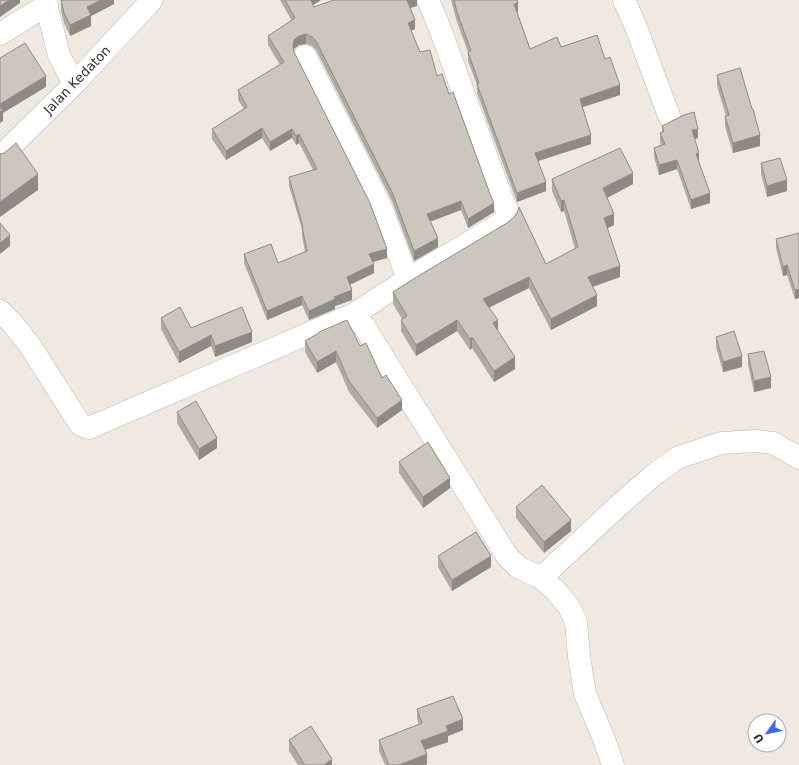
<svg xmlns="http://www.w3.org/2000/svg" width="799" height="765" font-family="'DejaVu Sans',sans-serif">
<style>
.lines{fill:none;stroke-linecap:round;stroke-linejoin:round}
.street-casing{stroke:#b4b7c1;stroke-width:23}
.secondary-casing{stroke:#b4b7c1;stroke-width:23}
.street{stroke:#fff;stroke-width:22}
.secondary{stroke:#fff;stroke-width:22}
.wall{fill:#afaba4}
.shaded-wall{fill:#8e8b86}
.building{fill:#cbc7bf;stroke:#8e8b86}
.labels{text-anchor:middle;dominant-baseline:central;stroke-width:4;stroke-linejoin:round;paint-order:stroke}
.street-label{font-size:13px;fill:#2e2e2e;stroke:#fff}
</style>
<rect width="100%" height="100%" fill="#efe9e1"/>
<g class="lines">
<defs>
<g id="street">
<polyline points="45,0 59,55 74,84"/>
<polyline points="624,0 636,27 669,116"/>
<polyline points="0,34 47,5"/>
<polyline points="305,56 381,207 408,279"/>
<polyline points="0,311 13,324 31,347 76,418 81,425 89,428 342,319 351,316 358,320 364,326 507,556 518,567 541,578 556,591 569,607 576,622 579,656 585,694 604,739 613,765"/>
<polyline points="351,316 408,279 500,224 506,219 508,212 502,199 439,26 428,0"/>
<polyline points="541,578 617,507 656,473 677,458 721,443 755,441 773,443 799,458"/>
</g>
<polyline id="secondary" points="0,157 74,84 152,0"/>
</defs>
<use href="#street" class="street-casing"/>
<use href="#secondary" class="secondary-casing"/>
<use href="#street" class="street"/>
<use href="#secondary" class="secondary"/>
</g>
<g class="wall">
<polygon points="61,0 114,0 114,4 91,16 91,26 70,36 64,23 61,11"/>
<polygon points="280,0 321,0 313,5 314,7 417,0 417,6 410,8 415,29 411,31 420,52 437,76 449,94 494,212 468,228 461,210 430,221 438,247 414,261 392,201 316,50 312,46 306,44 299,45 294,49 294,52 387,258 373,262 374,273 350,285 352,300 335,306 335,309 309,320 302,305 267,320 244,263 244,254 278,263 305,252 302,236 302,229 289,186 289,177 313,170 299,143 296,145 292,138 270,151 262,138 226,160 212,139 212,129 244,109 238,100 238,90 280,65 268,45 268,36 292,21"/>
<polygon points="451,0 517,0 518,12 517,12 530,49 561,47 605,59 620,95 582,107 591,144 538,161 546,191 517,202 477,93 477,85 468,61 468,52 457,22"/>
<polygon points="717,75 760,146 733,153 725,127 725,116 726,116 717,86"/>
<polygon points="662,126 698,138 694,139 699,162 710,203 691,209 677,169 659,175 654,157 654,148 661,145 660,142 660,133 662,132"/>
<polygon points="761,163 787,191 767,197 761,174"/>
<polygon points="552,179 633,184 607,198 614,225 607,228 620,277 593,287 597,306 551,330 529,288 489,308 498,331 515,369 494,382 472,348 470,350 457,331 416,356 401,331 401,320 402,319 393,304 393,292 546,264 575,249 564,211 561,212 552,191"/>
<polygon points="799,233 799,298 795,299 787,275 783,276 776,248 776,239"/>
<polygon points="161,318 191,328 252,342 215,357 211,346 179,363 161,329"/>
<polygon points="319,332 360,346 382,378 402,410 377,428 349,392 336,362 317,373 305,352 305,341 319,333"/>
<polygon points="716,337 742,367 723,372 716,347"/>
<polygon points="748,354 771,388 754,392 748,365"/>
<polygon points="177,412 217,448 199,460 177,423"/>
<polygon points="399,462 450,488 423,508 399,473"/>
<polygon points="516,507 571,531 544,553 516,518"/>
<polygon points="438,556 491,567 452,591 438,567"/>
<polygon points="417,709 463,730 448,736 448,742 425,750 427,764 425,765 385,765 379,751 379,740 419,725 417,719"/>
<polygon points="289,740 332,765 298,765 289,751"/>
</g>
<g class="shaded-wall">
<polygon points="9,0 20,0 20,3 0,17 0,6"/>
<polygon points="101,0 114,0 114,4 91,16 91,26 70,36 70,25 87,7"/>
<polygon points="310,0 321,0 310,7"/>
<polygon points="407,0 417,0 417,6 407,9"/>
<polygon points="518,3 518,12 514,13 514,4"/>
<polygon points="415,20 415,29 408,32 408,23"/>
<polygon points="306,34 306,44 299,45 294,49 293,55 293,46 294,40 299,36"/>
<polygon points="46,76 46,87 3,113 3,121 0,123 0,104"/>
<polygon points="620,85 620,95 580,108 580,99"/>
<polygon points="262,128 262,138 226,160 226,151"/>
<polygon points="292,129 292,138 270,151 270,142"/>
<polygon points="698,129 698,138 692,140 692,130"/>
<polygon points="299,134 299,143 296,145 296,136"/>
<polygon points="591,135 591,144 535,162 535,153"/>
<polygon points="760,135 760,146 733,153 733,143"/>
<polygon points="699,153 699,163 696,154"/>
<polygon points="677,160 677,169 659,175 659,165"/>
<polygon points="633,173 633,184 603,200 603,188"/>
<polygon points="38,174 38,190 0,217 0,202"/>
<polygon points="787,180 787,191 767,197 767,186"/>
<polygon points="546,182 546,191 517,202 517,193"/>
<polygon points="710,193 710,203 691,209 691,200"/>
<polygon points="564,200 564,211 561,212 561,201"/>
<polygon points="461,201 461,210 427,223 427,214"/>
<polygon points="494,203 494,212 468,228 468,219"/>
<polygon points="614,214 614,225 604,230 604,218"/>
<polygon points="10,235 10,246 0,254 0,243"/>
<polygon points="438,238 438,247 414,261 414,251"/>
<polygon points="387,249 387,258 369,263 369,254"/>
<polygon points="374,264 374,273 347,286 347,277"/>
<polygon points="787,265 787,275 783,276 783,267"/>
<polygon points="620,266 620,277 588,288 588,277"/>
<polygon points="529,277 529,288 483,310 483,299"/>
<polygon points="799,289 799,298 795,299 795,290"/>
<polygon points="352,290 352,300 335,306 335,309 309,320 309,311 334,297"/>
<polygon points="597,295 597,306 551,330 551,319"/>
<polygon points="302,296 302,305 267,320 267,311"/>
<polygon points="457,320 457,331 416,356 416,345"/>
<polygon points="498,320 498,331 493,323"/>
<polygon points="252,332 252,342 215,357 215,346"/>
<polygon points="211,335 211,346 179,363 179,352"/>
<polygon points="472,337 472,348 470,350 470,339"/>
<polygon points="336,351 336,362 317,373 317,362"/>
<polygon points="742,356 742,367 723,372 723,362"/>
<polygon points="515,357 515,369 494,382 494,371"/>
<polygon points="771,377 771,388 754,392 754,381"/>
<polygon points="402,400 402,410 377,428 377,418"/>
<polygon points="217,438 217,448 199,460 199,449"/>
<polygon points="450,478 450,488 423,508 423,497"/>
<polygon points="571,520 571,531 544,553 544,542"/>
<polygon points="491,556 491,567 452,591 452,580"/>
<polygon points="463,719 463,730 448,736 448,742 421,751 421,741 446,726"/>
<polygon points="427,754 427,764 425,765 399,765"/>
<polygon points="332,759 332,765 324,765"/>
</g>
<g class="building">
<polygon points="0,0 9,0 0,6"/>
<polygon points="61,0 101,0 87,7 91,15 70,25 64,13"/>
<polygon points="285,0 311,0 314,7 334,0 407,0 415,20 408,23 420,52 430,50 437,76 442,74 449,94 453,92 490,194 494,203 468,219 461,201 427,214 438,238 414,251 392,192 316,41 312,37 306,34 299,36 294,40 293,46 294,52 370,203 387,249 369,254 374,264 347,277 352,290 334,297 335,299 309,311 302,296 267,311 244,254 271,244 278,263 307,251 302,227 303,227 289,177 317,169 299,134 296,136 292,129 270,142 262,128 226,151 212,129 247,107 238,90 284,62 268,36 295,18"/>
<polygon points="454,0 517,0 518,3 514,4 530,49 557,37 561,47 597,35 605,59 610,57 620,85 580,99 591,135 535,153 546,182 517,193 477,84 479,83 468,52 471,51 457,12"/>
<polygon points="25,43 46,76 0,104 0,58"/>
<polygon points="740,68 752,109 753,109 760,135 733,143 725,116 729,115 717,75"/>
<polygon points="0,106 3,111 0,112"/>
<polygon points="694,112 698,129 692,130 699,153 696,154 710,193 691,200 677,160 659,165 654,148 665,144 660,133 664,131 662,126 684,115"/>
<polygon points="16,143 38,174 0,202 0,154 4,153 8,150"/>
<polygon points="620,148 633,173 603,188 614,214 604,218 620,266 588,277 597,295 551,319 529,277 483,299 498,320 493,323 515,357 494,371 472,337 470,339 457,320 416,345 401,320 407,316 393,292 415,278 507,223 514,217 518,211 519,207 546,264 578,247 564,200 561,201 552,179"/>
<polygon points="780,158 787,180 767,186 761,163"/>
<polygon points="0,223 10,235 0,243"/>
<polygon points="799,233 799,289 795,290 787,265 783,267 776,239"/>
<polygon points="180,307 191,328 242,307 252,332 215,346 211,335 179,352 161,318"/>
<polygon points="347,320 360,346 366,343 382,378 386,375 402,400 377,418 349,381 336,351 317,362 305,341 319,333 319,332"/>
<polygon points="734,331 742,356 723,362 716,337"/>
<polygon points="764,351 771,377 754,381 748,354"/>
<polygon points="196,401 217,438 199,449 177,412"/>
<polygon points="428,442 450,478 423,497 399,462"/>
<polygon points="542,485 571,520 544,542 516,507"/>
<polygon points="476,532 491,556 452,580 438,556"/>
<polygon points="453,696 463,719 446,726 448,731 421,741 427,754 399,765 389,765 379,740 422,723 417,709"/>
<polygon points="311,726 332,759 324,765 305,765 289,740"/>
</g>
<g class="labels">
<g class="street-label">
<text transform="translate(77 80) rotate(-46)">Jalan Kedaton</text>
</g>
</g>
<g transform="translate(767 733) rotate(237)"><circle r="19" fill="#ffffff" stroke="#ababab"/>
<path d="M0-3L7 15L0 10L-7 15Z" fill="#4264fb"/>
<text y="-6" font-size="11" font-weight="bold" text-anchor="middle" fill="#2e2e2e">U</text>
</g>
</svg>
